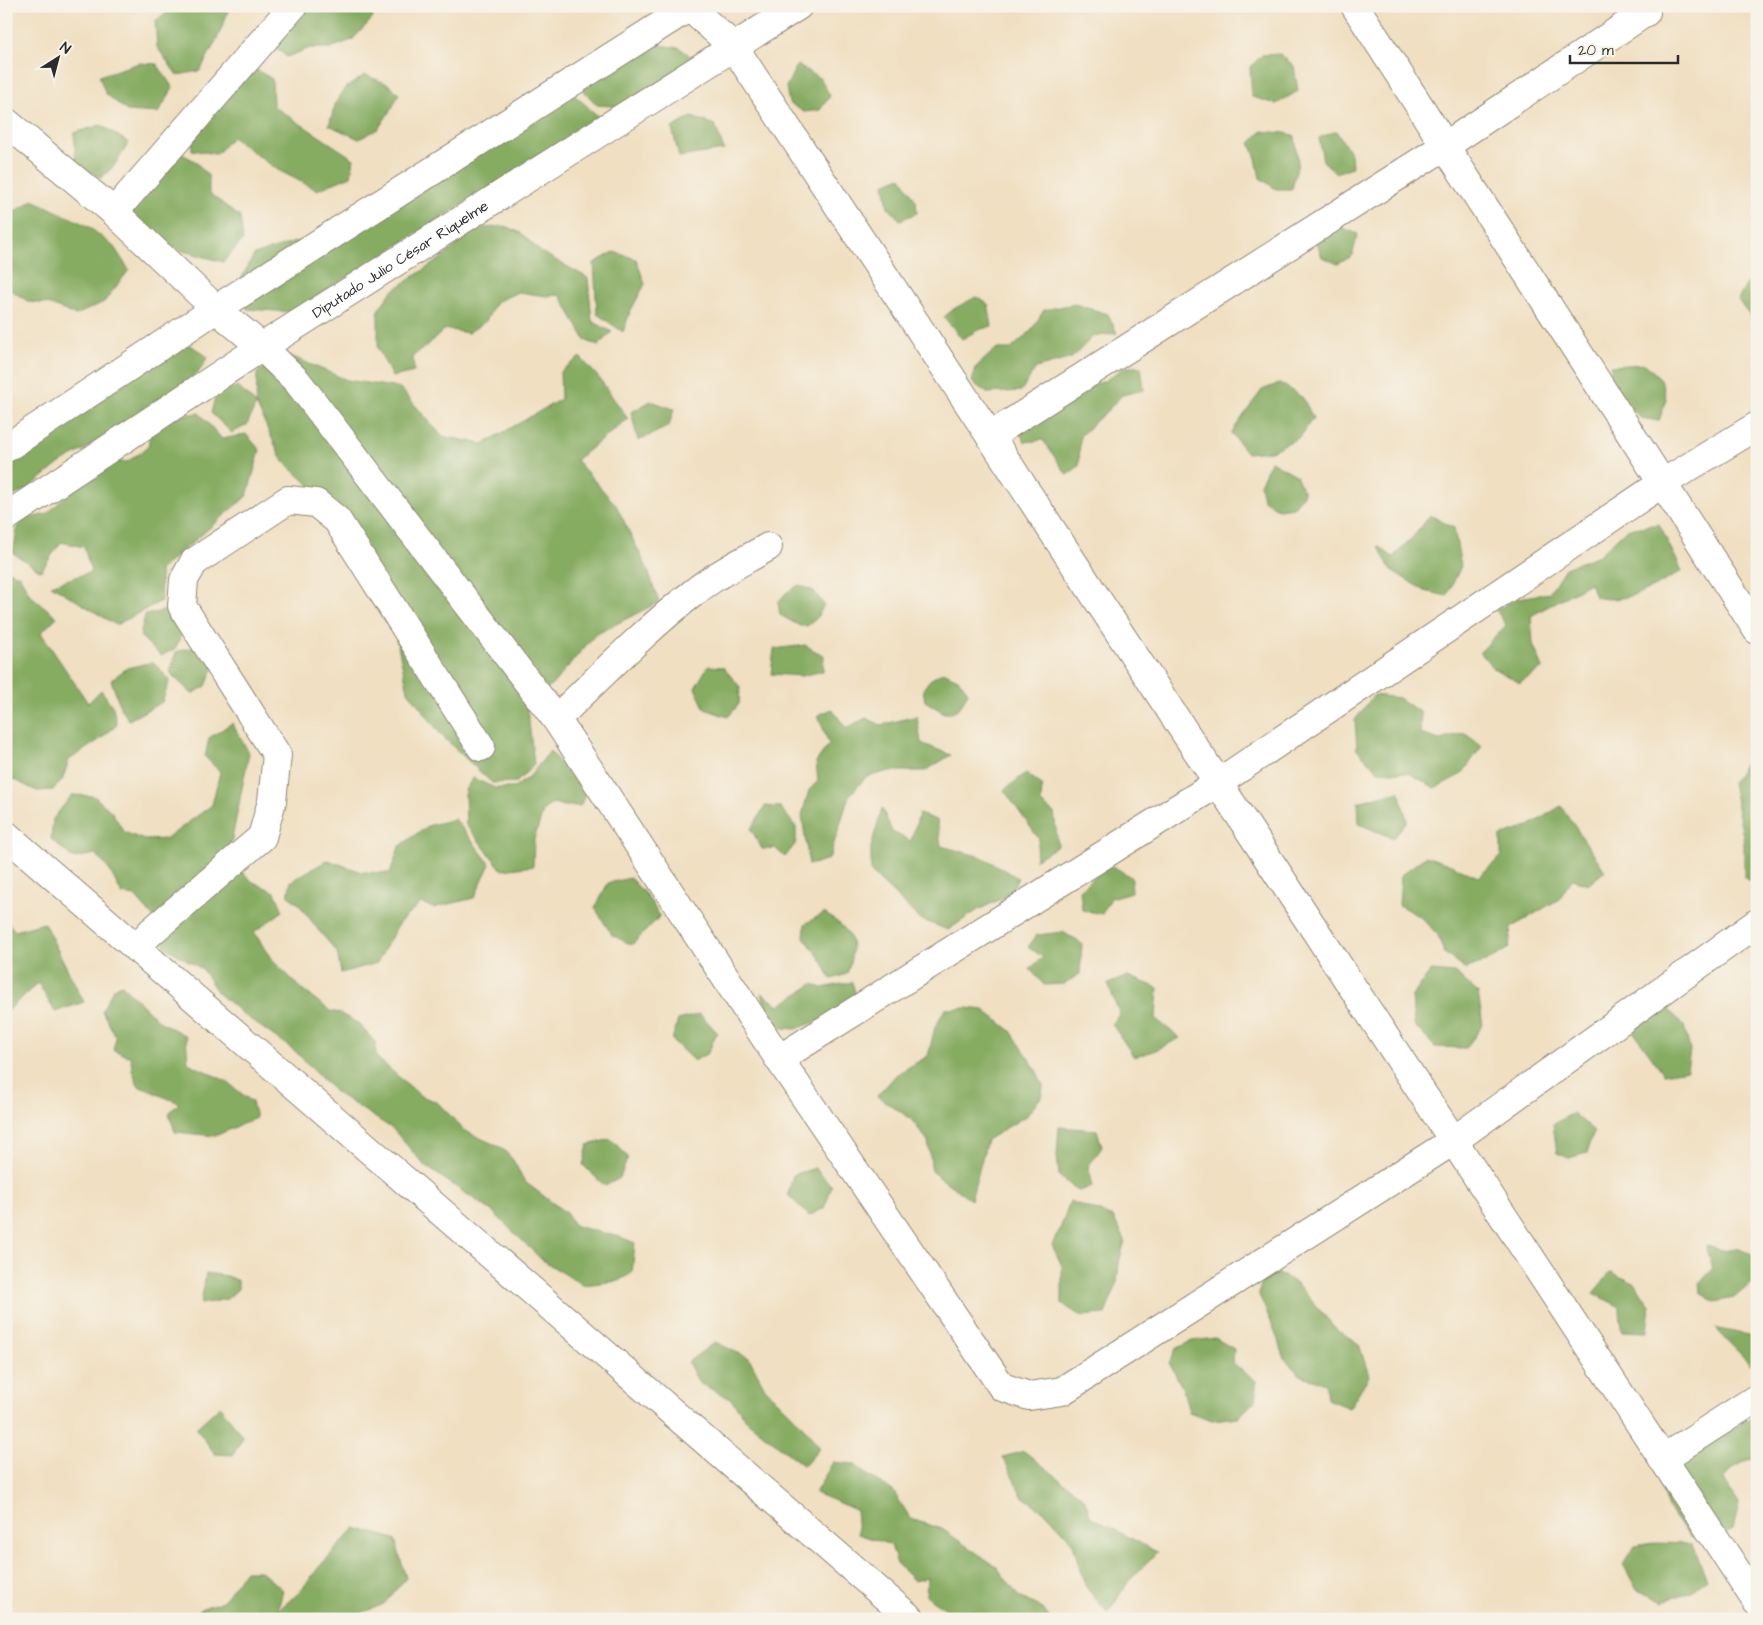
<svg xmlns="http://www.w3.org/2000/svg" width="1763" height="1625" font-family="'Architects Daughter',sans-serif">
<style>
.forest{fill:#86ac62;stroke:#586c46}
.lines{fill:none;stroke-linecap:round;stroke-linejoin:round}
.minor-casing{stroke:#8e8576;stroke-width:30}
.minor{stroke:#fff;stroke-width:28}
.labels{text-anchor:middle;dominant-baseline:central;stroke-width:5;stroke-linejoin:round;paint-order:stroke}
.street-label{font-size:15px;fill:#2b2b2b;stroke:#f7f3e8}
</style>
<rect width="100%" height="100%" fill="#f7f3e8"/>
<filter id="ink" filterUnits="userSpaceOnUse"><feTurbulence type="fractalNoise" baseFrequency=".02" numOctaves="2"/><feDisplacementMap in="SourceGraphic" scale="10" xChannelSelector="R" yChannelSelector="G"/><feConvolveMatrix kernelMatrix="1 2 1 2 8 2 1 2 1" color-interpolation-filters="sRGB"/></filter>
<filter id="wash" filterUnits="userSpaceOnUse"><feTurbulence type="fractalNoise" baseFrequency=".0096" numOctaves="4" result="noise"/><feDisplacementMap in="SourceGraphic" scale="20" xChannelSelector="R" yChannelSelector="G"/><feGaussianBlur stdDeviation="1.12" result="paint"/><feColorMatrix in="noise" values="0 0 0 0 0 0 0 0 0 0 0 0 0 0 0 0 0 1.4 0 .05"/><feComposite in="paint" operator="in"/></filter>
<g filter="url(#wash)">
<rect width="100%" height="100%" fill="#f0dfc1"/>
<g class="forest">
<polygon points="176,6 219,6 228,12 218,37 200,71 177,75 157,47 155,21"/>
<polygon points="278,6 369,6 373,18 352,40 330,48 310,48 287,57 264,38"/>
<polygon points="659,45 680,48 701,65 625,107 597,105 583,90 633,53"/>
<polygon points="1280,54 1294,66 1298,91 1276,104 1252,97 1250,67 1262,55"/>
<polygon points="240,60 272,79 273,106 354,159 351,176 317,190 278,170 232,137 217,154 192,150 192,118"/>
<polygon points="139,63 157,64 173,88 158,113 127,111 106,94 99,76"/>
<polygon points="797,65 821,79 830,96 820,110 804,112 789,103 786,87"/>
<polygon points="365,75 388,84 399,94 392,108 378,129 359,139 329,125 336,102 344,89"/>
<polygon points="568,89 600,118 292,312 247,309 241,279 254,255 295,242 341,236"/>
<polygon points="692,117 715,125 724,150 679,157 672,128"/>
<polygon points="101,125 129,143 114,166 101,178 76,164 74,133"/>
<path d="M 1262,131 C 1273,133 1285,131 1295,136 L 1298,163 L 1292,189 L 1276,189 L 1260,178 L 1256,158 L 1250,143 Z"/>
<polygon points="1336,131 1351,154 1352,167 1336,173 1323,161 1319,138"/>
<polygon points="175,150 195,161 209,177 209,193 240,217 243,240 223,262 161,245 126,227 147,160"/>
<polygon points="901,177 916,201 917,213 900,220 888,207 884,184"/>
<polygon points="33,200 88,226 114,247 129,270 104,302 76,315 48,304 29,302 6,287 6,219 11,214"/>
<polygon points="1335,225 1358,234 1352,256 1338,264 1322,257 1315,237"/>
<polygon points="505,226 521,233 541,252 588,278 592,321 612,332 598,346 585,340 560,295 546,296 518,292 496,302 486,321 468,333 445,329 429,344 413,356 414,372 392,377 378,348 378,310 392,291 443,257 474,229"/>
<polygon points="614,252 636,259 645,284 630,312 623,332 597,314 594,263"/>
<polygon points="1757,275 1757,321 1752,319 1738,300 1747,283"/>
<polygon points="976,297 988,304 992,326 978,330 962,339 944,317 955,308"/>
<polygon points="1074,304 1108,314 1117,333 1092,337 1072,358 1036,368 1021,391 987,393 972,382 976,367 996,349 1011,349 1031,331 1044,310"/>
<polygon points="176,338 195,348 208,357 198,373 85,449 60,463 29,488 6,500 6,453 16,458 24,439 158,357 171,356"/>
<polygon points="286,354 347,380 400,388 442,436 483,444 561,399 560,372 580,357 599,378 628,419 576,460 616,505 647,568 659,602 595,635 552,685 527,706 534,764 517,782 492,783 442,736 408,691 396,637 365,593 342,537 343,516 282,460 256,404 247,425 232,433 211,413 216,393 238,387 256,404 257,373"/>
<polygon points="1645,364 1661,379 1666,399 1659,421 1641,418 1611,389 1611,366"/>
<polygon points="1124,367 1141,367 1144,390 1122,395 1110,408 1080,436 1079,466 1067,475 1043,440 1025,442 1013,422 1070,404 1084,389 1106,380"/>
<polygon points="1280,383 1303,398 1313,418 1300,437 1271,451 1247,453 1231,433 1262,390"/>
<polygon points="651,401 674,409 669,426 638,441 631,412"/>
<polygon points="199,413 222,439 246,434 260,450 247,496 160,570 161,601 116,625 51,585 91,572 84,547 61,542 41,571 13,553 19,520 47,514 78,483 109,461 127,462 148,447 151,427 181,415"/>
<polygon points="1271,461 1296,475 1304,493 1294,507 1278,509 1263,500 1260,484"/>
<path d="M 1430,515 L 1454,528 L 1461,566 L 1447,596 L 1425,591 L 1391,570 L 1378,546 L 1393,557 C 1407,544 1419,531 1430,515 Z"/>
<path d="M 1659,524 L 1682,571 C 1656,586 1626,605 1595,597 L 1590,583 L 1531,616 L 1533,644 L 1543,668 L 1520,683 L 1493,668 L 1480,652 L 1506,625 L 1496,610 L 1518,598 L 1549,593 L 1565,568 L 1599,555 L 1627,529 Z"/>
<polygon points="6,570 19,575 30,595 57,617 41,633 88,703 101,690 113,707 117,725 99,740 69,760 62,781 53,790 37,791 6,776"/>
<polygon points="799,585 814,591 824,605 816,619 807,626 800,626 780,615 778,602 786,593"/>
<polygon points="167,610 184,627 176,648 161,656 140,636 145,615"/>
<polygon points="805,645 824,656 823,671 802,676 771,674 774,649"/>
<polygon points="198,646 215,664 206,686 192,694 170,673 176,652"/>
<polygon points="153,662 170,680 162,702 129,720 121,709 111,680 127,668"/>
<polygon points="708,666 723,667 740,687 739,704 728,717 705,709 695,688"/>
<polygon points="943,672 958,679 968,692 961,706 952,713 944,713 925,701 923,689 930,680"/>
<polygon points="1374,695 1399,698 1421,713 1420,734 1440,740 1464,733 1482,746 1462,774 1435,788 1409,773 1378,771 1357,750 1355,720"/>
<polygon points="832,709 846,728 866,718 881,725 917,716 921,743 951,755 925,771 889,771 866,777 849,796 829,859 809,865 802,815 809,790 818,781 816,762 829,744 818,715"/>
<polygon points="232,723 249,753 228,859 253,882 275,892 283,911 254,932 272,960 302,989 330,1011 339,1013 359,1024 375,1042 376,1057 421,1096 437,1102 465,1131 502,1148 513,1160 525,1182 566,1213 575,1226 620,1237 635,1243 632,1273 618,1281 583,1285 542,1260 493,1212 424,1165 393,1129 335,1092 295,1051 244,1015 218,993 202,969 165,947 155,919 135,896 122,894 110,871 96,854 73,858 51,839 53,819 72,795 94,796 112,812 124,832 144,840 166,839 212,805 220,772 205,757 209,738"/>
<polygon points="550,751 586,794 580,806 563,806 554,803 544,809 534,839 533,866 502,870 466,825 465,790 473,778 495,788 514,788 530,776"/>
<polygon points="1757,762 1757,887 1744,877 1744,841 1732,783 1745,763"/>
<polygon points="1026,773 1042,785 1041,803 1054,813 1058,846 1035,860 1039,839 1004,790"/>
<polygon points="1399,791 1407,821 1393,838 1359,824 1358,802"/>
<polygon points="765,806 780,807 796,827 796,843 785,857 775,848 762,849 751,829"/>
<polygon points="1561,806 1605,871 1589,884 1572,879 1559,899 1511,928 1509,948 1492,959 1465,969 1444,953 1438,935 1420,917 1399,905 1401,875 1426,856 1451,865 1478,877 1501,857 1501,836 1527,827"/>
<polygon points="882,808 892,832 911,841 919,814 937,820 941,846 982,857 1018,878 1009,895 978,910 948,930 920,919 871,872 871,847"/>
<polygon points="455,819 490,864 474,898 433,908 421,903 399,923 377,963 341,973 337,952 319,931 298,903 288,896 291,881 328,860 362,872 390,873 399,847 427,826"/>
<polygon points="1113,866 1132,878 1131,892 1111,898 1102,914 1082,910 1080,890 1099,871"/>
<polygon points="630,878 647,896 660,916 632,945 612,935 595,908 608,883"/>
<path d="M 824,913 C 853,931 857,941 847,974 L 831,979 L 822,961 L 804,937 L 805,924 Z"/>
<polygon points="6,920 15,931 44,923 84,1002 55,1012 38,983 6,1012"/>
<polygon points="1063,932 1082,944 1080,974 1064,984 1044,985 1030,969 1043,957 1028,947 1037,935"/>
<polygon points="1431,971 1456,973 1478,993 1483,1025 1466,1048 1435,1047 1414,1025 1412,996"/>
<polygon points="1128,976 1158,988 1156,1019 1180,1038 1154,1051 1134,1057 1112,1024 1120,1015 1108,984"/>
<polygon points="852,982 859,1006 796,1029 770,1027 762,993 779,1006 813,984 822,988"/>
<polygon points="121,984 159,1021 186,1036 188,1063 226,1081 252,1102 256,1118 215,1136 175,1132 169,1113 179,1103 138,1086 132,1069 131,1057 113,1050 116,1037 102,1011 113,989"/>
<polygon points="1663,1003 1684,1026 1690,1050 1687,1070 1664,1074 1630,1027"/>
<polygon points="967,1008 984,1010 1011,1031 1035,1068 1043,1085 1042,1096 1027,1115 987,1140 971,1200 932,1172 928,1141 910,1118 877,1096 897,1074 928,1056 935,1027 945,1009"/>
<polygon points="700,1014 717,1032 708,1053 694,1061 672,1040 678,1020"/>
<polygon points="1573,1113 1594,1131 1587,1153 1569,1158 1557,1153 1553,1124"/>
<polygon points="1059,1127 1097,1130 1102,1147 1088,1167 1092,1187 1078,1191 1059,1176 1057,1156"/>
<polygon points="611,1139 628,1157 620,1178 605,1186 583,1165 588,1145"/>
<polygon points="815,1168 832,1186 824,1208 809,1216 788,1195 793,1175"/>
<polygon points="1070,1201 1113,1217 1125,1240 1119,1263 1117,1284 1105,1314 1081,1316 1062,1304 1062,1266 1052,1245 1060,1229"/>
<polygon points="1706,1246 1721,1250 1736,1248 1752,1254 1757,1265 1757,1274 1755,1280 1734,1298 1715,1302 1700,1293 1699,1283 1713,1269"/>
<polygon points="1276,1272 1296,1283 1337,1330 1359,1344 1369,1376 1349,1408 1327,1399 1325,1383 1300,1375 1285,1359 1272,1324 1259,1295 1262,1276"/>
<polygon points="1611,1272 1636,1284 1650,1306 1647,1332 1621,1331 1620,1307 1593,1293"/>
<polygon points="206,1273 227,1276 238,1281 238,1289 227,1299 201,1304"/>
<polygon points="1715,1328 1757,1337 1757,1369 1754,1368"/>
<polygon points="1215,1338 1234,1349 1233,1363 1256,1381 1256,1400 1239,1417 1212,1420 1189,1412 1182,1387 1169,1363 1176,1349 1192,1341"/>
<polygon points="715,1342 749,1358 765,1388 802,1425 820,1448 804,1466 747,1421 731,1399 699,1383 688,1362"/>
<polygon points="220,1406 243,1437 233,1455 215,1454 196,1428"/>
<polygon points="1757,1414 1757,1455 1735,1467 1723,1480 1739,1504 1733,1529 1709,1540 1690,1536 1668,1509 1659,1482 1678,1463"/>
<polygon points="1024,1451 1084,1498 1091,1517 1157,1552 1128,1582 1108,1613 1086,1587 1079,1567 1073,1543 1050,1516 1022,1496 1003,1457"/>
<polygon points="833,1462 854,1464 869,1476 893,1491 911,1519 942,1529 997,1567 1018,1596 1043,1609 1050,1619 978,1619 975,1611 949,1611 926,1596 927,1578 914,1581 897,1564 891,1545 858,1534 856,1510 815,1493"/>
<polygon points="355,1528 395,1539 406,1578 384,1604 359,1614 325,1613 321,1619 268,1619 270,1616 263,1619 246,1615 241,1619 191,1619 200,1609 223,1601 245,1571 260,1571 283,1590 278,1610 299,1593 319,1567"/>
<polygon points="1653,1543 1692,1544 1707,1579 1693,1591 1664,1601 1637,1590 1623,1564 1634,1546"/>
</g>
</g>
<g filter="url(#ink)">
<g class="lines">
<defs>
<g id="minor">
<polyline points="688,6 734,47 1757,1602"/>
<polyline points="1355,6 1757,630"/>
<polyline points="6,122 114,212 216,309 262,347 297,381 556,719 779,1059 1002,1387 1029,1396 1062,1391 1453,1141 1757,923"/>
<polyline points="114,212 293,6"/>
<polyline points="990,436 1445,146 1646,12"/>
<polyline points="6,448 216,309 691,6"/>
<path id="s1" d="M 6,517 L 262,347 L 798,6"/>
<path d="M 556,719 C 602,675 646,629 697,590 C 718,573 744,561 768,547"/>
<polyline points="6,835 911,1619"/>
<polyline points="136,948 151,932 262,837 272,801 277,755 182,606 184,580 194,562 288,500 316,503 337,520 481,747"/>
<polyline points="779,1059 1218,783 1661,484 1757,426"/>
<polyline points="1662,1459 1757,1398"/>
</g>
</defs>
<use href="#minor" class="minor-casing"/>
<use href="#minor" class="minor"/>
</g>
</g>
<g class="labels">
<g class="street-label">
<text stroke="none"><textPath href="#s1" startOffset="471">Diputado Julio César Riquelme</textPath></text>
</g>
</g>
<rect width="1763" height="1625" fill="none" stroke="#f7f3e8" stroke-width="25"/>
<g transform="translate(58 58) rotate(36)" stroke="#f7f3e8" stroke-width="4" paint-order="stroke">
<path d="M0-4L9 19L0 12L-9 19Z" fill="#2b2b2b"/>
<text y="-8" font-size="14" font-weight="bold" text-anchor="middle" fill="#2b2b2b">N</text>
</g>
<path d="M1570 55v8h108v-8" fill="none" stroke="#2b2b2b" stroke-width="2.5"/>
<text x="1578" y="55" font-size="15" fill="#2b2b2b" stroke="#f7f3e8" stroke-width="4" paint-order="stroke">20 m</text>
</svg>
